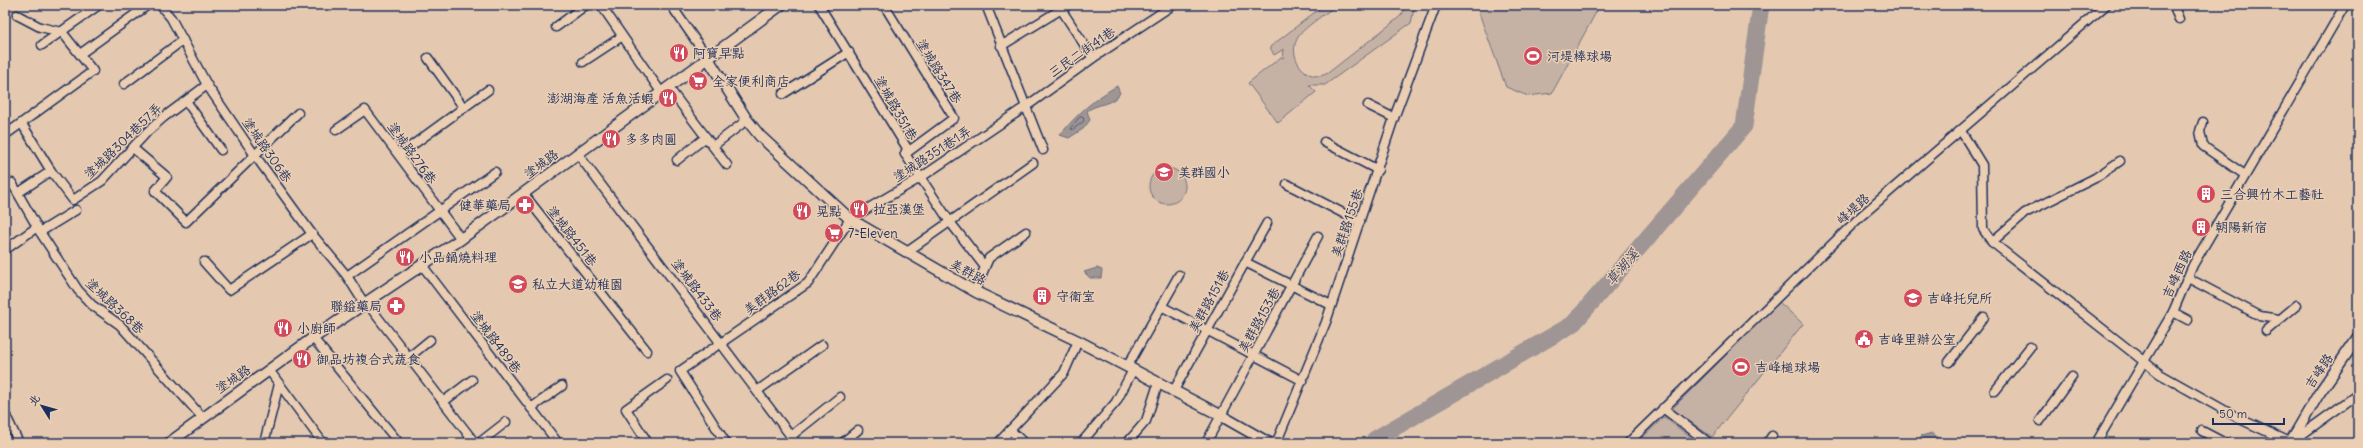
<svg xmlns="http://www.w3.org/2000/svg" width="2363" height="448" font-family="Delius,'LXGW WenKai TC',sans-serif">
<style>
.green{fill:#c6b2a4;stroke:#707081}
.water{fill:#9f9595;stroke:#6a6c7f}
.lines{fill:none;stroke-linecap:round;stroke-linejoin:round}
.shore{stroke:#505874;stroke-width:1}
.river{stroke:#9f9595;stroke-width:17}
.minor-casing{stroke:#1b2f5e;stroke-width:11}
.tertiary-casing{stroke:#1b2f5e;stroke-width:13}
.minor{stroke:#eccfb3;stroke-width:8}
.tertiary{stroke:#eccfb3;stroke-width:10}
.labels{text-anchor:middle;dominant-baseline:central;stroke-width:3;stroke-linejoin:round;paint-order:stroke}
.street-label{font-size:13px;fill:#1b2f5e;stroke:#eccfb3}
.poi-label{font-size:13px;fill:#1b2f5e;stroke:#eccfb3;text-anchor:start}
.water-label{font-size:14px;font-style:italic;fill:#354369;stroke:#eccfb3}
</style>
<rect width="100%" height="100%" fill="#e4c9b0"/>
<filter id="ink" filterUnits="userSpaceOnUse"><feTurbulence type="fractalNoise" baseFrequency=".025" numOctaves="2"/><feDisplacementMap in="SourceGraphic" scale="8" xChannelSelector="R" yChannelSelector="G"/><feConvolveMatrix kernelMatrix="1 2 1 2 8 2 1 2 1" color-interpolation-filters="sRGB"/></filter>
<g filter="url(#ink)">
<g class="green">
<path d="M 1324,5 L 1337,5 C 1327,13 1302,28 1297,39 C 1287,58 1308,85 1328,73 L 1397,19 L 1403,13 L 1405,5 L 1415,5 L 1411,23 L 1325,85 L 1309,85 L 1316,92 L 1278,123 L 1248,83 L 1281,57 L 1283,58 L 1284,49 L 1274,55 L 1270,47 Z"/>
<polygon points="1476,5 1600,5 1552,93 1528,96 1506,87"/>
<circle cx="1167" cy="186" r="18"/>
<polygon points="1779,302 1803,324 1712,437 1672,409"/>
<polygon points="1664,417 1690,437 1685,443 1637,443"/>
</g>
<g class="water">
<path d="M 1117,86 L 1120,93 C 1113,105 1098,103 1087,111 L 1090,120 L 1083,129 L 1069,138 L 1060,135 C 1077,114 1094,99 1117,86 Z"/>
<polygon points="1097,268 1102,270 1101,278 1090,278 1084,272"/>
<polygon points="1932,433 1941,440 1941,443 1917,443 1921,436"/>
</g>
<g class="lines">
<polygon class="shore" points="1080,117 1083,117 1084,121 1072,130 1071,128"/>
<polyline class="river" points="1372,443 1375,439 1573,324 1744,126 1761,5"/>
<defs>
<g id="minor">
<polyline points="160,5 171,18 207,85 254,154 312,234 347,276 364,303"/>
<polyline points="601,5 661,92"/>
<polyline points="671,5 707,57"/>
<polyline points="819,5 907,148 905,154"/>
<polyline points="884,5 954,118 905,154"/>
<polyline points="986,5 1043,150"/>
<polyline points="2173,5 2179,19"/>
<polyline points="1059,6 1093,58"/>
<polyline points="17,15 40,27 62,32"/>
<polyline points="556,27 586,5"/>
<polyline points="42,45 99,5"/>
<polyline points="1001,46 1068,5"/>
<polyline points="80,54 148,5"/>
<polyline points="428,58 464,108"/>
<polyline points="583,62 621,37"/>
<polyline points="124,84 183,40"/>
<polyline points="668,87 727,165"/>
<polyline points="783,94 849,52"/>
<polyline points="186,101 221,150"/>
<polyline points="1368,105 1394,118"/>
<polyline points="2203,122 2200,131 2203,146 2245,175"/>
<polyline points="22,124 51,171 73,200 102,181 147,132 164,117 207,85"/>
<polyline points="336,130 365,110 461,239"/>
<polyline points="1961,131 1982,165 1983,229 1992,242 2160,374 2240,419 2292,443"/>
<polyline points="5,135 93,71 62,32"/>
<polyline points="1324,142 1378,170"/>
<polyline points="713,146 747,120"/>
<polyline points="134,149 167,177 155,191 186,222 298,113"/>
<polyline points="577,153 796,443"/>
<polyline points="905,154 950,222 985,267 975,291"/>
<polyline points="399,155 488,90"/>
<polyline points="677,160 706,137"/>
<polyline points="1287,184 1360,222"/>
<polyline points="5,187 12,183 40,232 78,290 92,305 120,325 202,417"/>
<polyline points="18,193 51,171"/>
<polyline points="523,193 647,351"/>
<polyline points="40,232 76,210"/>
<polyline points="1992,242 2025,213 2095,178 2120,161"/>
<polyline points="5,250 37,227"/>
<polyline points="907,252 1033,163"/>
<polyline points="204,262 229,290 312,234"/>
<polyline points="1245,262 1331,305"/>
<polyline points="422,265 558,443"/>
<polyline points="985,267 989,258 1026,232"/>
<polyline points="347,276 495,172"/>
<polyline points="2188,278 2260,316 2278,319"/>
<polyline points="366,302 475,443"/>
<polyline points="1161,306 1303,381"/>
<polyline points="2173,312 2188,320"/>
<polyline points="2266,331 2297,305"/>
<polyline points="313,338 399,443"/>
<polyline points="408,358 430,340"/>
<polyline points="1949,362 1984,317"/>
<polyline points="1127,367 1179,275"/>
<polyline points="269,370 323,443"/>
<polyline points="757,391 822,345"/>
<polyline points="1995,391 2030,347"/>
<polyline points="1173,392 1267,223"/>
<polyline points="443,402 472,380"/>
<polyline points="531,408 562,386"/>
<polyline points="1663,408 1709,443"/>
<polyline points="5,414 19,443"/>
<polyline points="2040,421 2072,377"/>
<polyline points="1010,430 1024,443"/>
<polyline points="2202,431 2225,443"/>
<polyline points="791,436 840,397"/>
<polyline points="2293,441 2358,394"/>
<polyline points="264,443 279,384"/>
<polyline points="479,443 506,422"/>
<polyline points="648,443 626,409 667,380"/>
<polyline points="726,443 680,371 808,283 850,219 920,178 1031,103 1093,58 1173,5"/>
<polyline points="842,443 858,430"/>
<polyline points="998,443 1064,373 1078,341"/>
<polyline points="1081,443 1116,402 1133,370"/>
<polyline points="1127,443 1146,421 1158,384"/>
<polyline points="1206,443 1318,236"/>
<polyline points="1272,443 1278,439 1326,322 1394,118 1436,5"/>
<polyline points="1628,443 1861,216 2106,5"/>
<polyline points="1767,443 1772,436"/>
<polyline points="2096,443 2173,312 2193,265 2345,5"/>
</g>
<g id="tertiary">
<polyline points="707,57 747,120 760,136 850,219 976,292 1078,341 1220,415 1269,443"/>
<polyline points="169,443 313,338 461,239 781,5"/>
<polyline points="2290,443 2318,395 2358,337"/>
</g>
</defs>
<use href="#minor" class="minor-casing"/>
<use href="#tertiary" class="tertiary-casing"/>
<use href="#minor" class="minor"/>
<use href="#tertiary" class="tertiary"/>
</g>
</g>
<defs>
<symbol id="restaurant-disc" viewBox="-11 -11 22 22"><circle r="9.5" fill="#d1495b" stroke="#eccfb3"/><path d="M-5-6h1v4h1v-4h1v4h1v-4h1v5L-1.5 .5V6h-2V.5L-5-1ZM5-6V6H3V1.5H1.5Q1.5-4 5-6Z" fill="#fff"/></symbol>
<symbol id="stadium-disc" viewBox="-11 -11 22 22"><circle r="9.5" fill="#d1495b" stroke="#eccfb3"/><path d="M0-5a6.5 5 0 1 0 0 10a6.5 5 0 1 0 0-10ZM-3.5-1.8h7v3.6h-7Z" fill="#fff"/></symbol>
<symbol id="supermarket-disc" viewBox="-11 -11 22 22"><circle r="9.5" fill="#d1495b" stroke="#eccfb3"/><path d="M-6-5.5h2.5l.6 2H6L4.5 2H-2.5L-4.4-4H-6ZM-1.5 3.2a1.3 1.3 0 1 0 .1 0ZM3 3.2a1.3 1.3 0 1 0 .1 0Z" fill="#fff"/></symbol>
<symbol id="school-disc" viewBox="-11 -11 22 22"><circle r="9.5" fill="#d1495b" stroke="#eccfb3"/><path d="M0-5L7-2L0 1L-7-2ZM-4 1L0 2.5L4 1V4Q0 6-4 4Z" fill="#fff"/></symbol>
<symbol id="building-disc" viewBox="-11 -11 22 22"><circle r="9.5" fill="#d1495b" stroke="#eccfb3"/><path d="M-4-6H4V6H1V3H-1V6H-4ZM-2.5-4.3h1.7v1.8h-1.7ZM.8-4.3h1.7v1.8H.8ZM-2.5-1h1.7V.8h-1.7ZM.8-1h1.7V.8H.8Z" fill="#fff"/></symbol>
<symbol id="pharmacy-disc" viewBox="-11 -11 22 22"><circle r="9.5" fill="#d1495b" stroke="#eccfb3"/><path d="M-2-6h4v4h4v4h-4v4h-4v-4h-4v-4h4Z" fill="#fff"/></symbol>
<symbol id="civic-disc" viewBox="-11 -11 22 22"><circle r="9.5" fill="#d1495b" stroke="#eccfb3"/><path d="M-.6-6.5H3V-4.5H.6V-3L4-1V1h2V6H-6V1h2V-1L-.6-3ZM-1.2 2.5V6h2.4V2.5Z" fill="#fff"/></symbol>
</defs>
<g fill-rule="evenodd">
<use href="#restaurant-disc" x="668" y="42" width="22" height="22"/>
<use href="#stadium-disc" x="1522" y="45" width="22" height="22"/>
<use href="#supermarket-disc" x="687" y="70" width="22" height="22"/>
<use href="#restaurant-disc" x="657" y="87" width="22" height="22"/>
<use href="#restaurant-disc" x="600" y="128" width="22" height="22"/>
<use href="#school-disc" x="1153" y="161" width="22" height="22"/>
<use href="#building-disc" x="2195" y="183" width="22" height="22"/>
<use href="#pharmacy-disc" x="514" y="194" width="22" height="22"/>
<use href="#restaurant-disc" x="848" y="198" width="22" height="22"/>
<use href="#restaurant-disc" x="791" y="200" width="22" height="22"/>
<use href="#building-disc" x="2190" y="216" width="22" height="22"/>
<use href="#supermarket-disc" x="823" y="222" width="22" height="22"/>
<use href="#restaurant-disc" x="394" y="246" width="22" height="22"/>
<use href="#school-disc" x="507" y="273" width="22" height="22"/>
<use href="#building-disc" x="1031" y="285" width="22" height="22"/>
<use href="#school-disc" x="1902" y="287" width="22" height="22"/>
<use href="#pharmacy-disc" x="385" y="295" width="22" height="22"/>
<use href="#restaurant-disc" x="272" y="317" width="22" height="22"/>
<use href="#civic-disc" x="1853" y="328" width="22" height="22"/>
<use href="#restaurant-disc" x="291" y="348" width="22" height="22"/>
<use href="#stadium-disc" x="1730" y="356" width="22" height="22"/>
</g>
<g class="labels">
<g class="street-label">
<text transform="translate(1082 52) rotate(-35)">三民二街41巷</text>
<text transform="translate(939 71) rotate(58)">塗城路347巷</text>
<text transform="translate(896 108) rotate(60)">塗城路351巷</text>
<text transform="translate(123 141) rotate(-44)">塗城路304巷57弄</text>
<text transform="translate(267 150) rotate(55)">塗城路306巷</text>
<text transform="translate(412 153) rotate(54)">塗城路276巷</text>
<text transform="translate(932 154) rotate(-33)">塗城路351巷1弄</text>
<text transform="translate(541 164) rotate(-37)">塗城路</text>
<text transform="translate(1853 209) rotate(-42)">峰堤路</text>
<text transform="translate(1347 223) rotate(-71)">美群路155巷</text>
<text transform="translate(572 236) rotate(52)">塗城路451巷</text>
<text transform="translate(968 272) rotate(29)">美群路</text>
<text transform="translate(2177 274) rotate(-65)">吉峰西路</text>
<text transform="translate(697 290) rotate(53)">塗城路433巷</text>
<text transform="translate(772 292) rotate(-36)">美群路62巷</text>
<text transform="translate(1209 301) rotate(-61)">美群路151巷</text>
<text transform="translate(115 306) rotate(43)">塗城路368巷</text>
<text transform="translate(1259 320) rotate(-61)">美群路153巷</text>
<text transform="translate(496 342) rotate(53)">塗城路489巷</text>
<text transform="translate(2319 371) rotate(-56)">吉峰路</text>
<text transform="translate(233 379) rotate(-35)">塗城路</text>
</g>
<g class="poi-label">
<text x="693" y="53">阿寶早點</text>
<text x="1547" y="56">河堤棒球場</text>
<text x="712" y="81">全家便利商店</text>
<text x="654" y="98" text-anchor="end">澎湖海產 活魚活蝦</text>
<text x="625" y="139">多多肉圓</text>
<text x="1178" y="172">美群國小</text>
<text x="2220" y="194">三合興竹木工藝社</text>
<text x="511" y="205" text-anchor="end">健華藥局</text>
<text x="873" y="209">拉亞漢堡</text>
<text x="816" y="211">晃點</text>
<text x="2215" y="227">朝陽新宿</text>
<text x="848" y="233">7-Eleven</text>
<text x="419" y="257">小品鍋燒料理</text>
<text x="532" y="284">私立大道幼稚園</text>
<text x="1056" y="296">守衛室</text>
<text x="1927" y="298">吉峰托兒所</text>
<text x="382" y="306" text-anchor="end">聯鎰藥局</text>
<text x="297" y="328">小廚師</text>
<text x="1878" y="339">吉峰里辦公室</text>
<text x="316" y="359">御品坊複合式蔬食</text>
<text x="1755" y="367">吉峰槌球場</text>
</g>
<g class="water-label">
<text transform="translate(1622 267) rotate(-49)">草湖溪</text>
</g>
</g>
<rect width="2363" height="448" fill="none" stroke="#eccfb3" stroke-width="20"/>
<rect x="10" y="10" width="2343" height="428" fill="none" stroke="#1b2f5e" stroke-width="1.5" filter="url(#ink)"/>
<g transform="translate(42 406) rotate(307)" stroke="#eccfb3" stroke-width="3" paint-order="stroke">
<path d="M0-3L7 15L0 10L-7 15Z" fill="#1b2f5e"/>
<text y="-6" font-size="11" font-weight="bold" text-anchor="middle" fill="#1b2f5e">北</text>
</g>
<path d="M2213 418v6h71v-6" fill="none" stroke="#1b2f5e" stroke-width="2"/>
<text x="2219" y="418" font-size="12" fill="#1b2f5e" stroke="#eccfb3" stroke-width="3" paint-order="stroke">50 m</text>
</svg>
